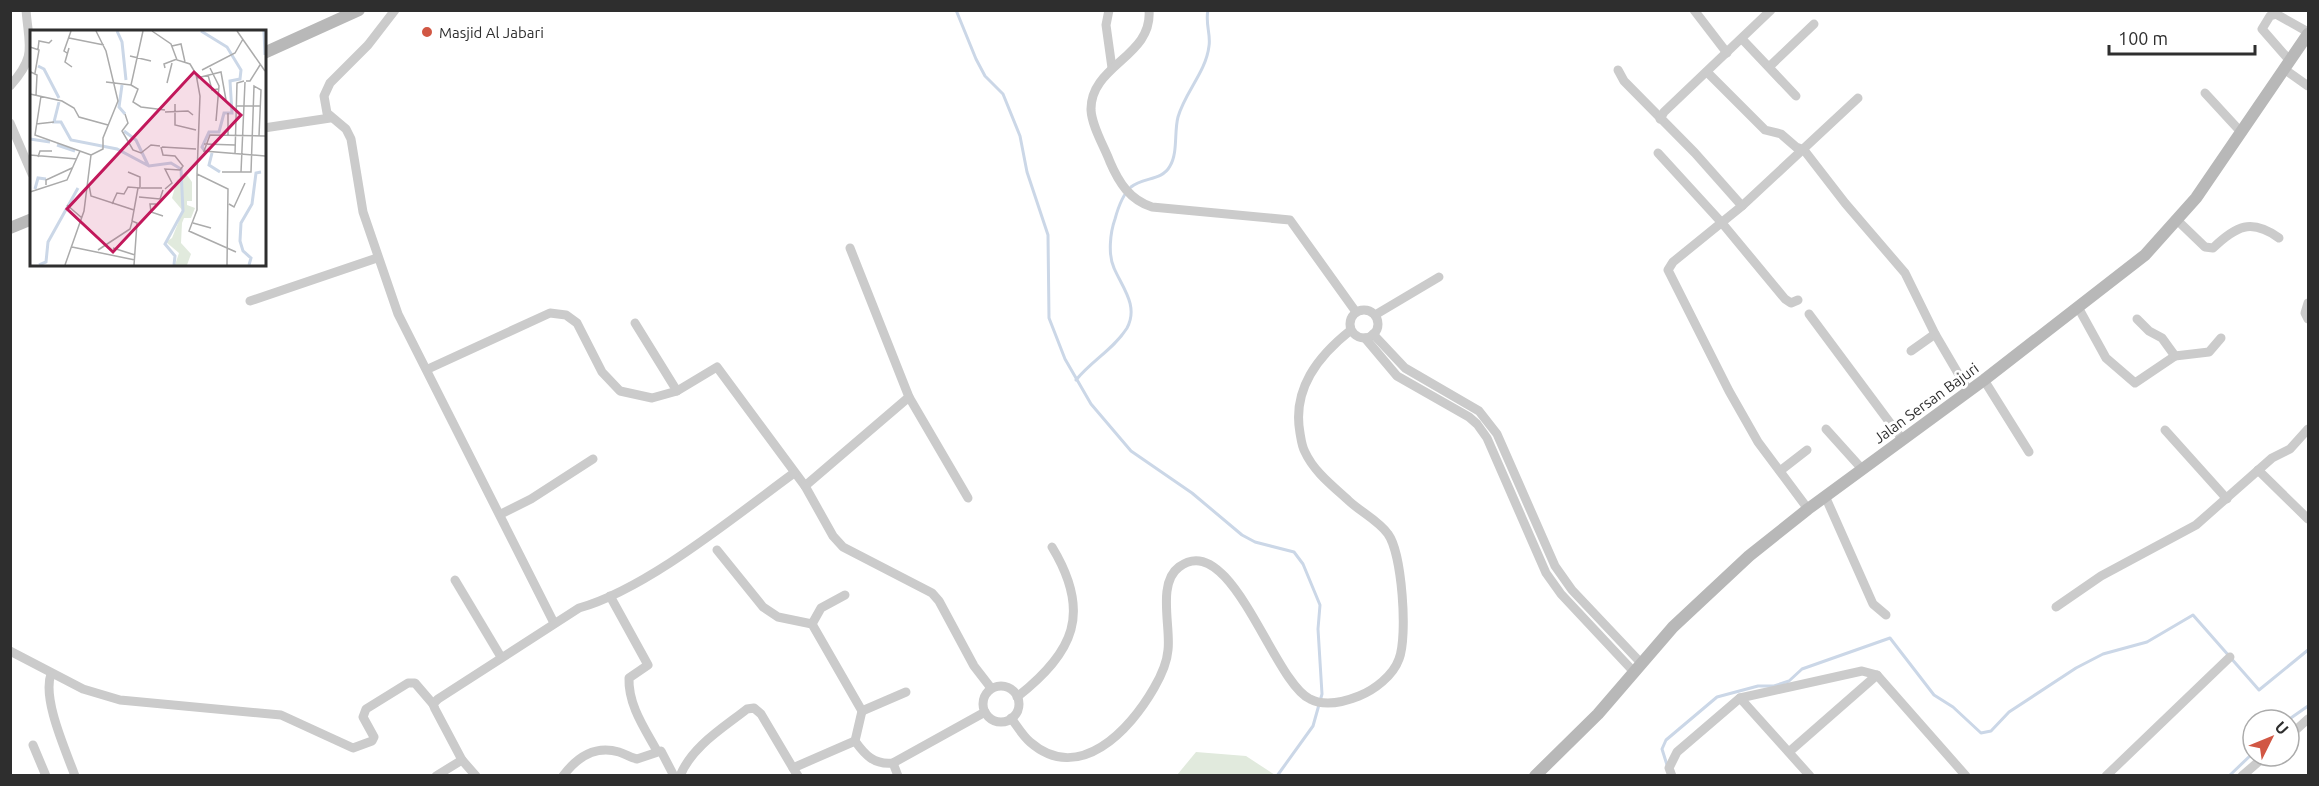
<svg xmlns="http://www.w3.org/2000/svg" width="2319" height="786" font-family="Ubuntu,sans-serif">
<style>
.green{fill:#e1eadd}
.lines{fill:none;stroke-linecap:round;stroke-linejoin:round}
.stream{stroke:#cbd7e7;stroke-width:3}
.street{stroke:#cbcbcb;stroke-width:9}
.secondary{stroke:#b8b8b8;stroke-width:12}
.poi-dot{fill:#d15744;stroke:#fff;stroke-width:2}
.labels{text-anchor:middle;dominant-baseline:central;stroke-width:6;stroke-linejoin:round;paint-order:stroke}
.poi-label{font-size:15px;fill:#2e2e2e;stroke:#fff;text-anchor:start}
.street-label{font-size:15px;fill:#2e2e2e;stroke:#fff}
.inset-river{fill:none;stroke:#cbd7e7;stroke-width:3}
.inset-road{fill:none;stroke:#ababab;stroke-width:1.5}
.view{fill:#c2185b;fill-opacity:0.15;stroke:#c2185b;stroke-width:3}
.inset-edge{fill:none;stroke:#2e2e2e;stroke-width:3}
</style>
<rect width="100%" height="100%" fill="#fff"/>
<polygon class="green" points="1196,752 1246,756 1275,775 1177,775"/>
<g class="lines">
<g class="stream">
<polyline points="956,10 976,59 985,76 1003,94 1020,136 1027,172 1048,235 1049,318 1065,359 1091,404 1131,451 1192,493 1242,535 1255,542 1294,552 1303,564 1320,605 1318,629 1322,694 1313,726 1277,776"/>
<path d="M 1076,380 C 1091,361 1114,349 1127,328 C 1139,306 1122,287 1114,268 C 1108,255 1110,233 1115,219 C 1118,208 1122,195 1131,187 C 1143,177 1162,181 1170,166 C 1178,153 1174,132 1178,117 C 1185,92 1206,72 1209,46 C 1211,34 1205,24 1208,10"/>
<polyline points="2288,720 2308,706"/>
<polyline points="1667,765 1662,749 1666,740 1717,697 1758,686 1774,686 1789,681 1802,669 1890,638 1934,695 1953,707 1981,733 1991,731 2009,712 2076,668 2103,654 2147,642 2193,615 2259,690 2308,650"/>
<polyline points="2229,776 2253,753"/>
</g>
<g class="street">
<polyline points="395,10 368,45 330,83 324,96 327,113 346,129 351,139 363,212 398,314 554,623"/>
<polyline points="1109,10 1106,25 1112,68"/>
<path d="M 1149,10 C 1153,57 1090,65 1091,110 C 1092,127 1104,146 1110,162 C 1119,183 1130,200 1152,207 L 1290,220 L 1356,312"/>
<polyline points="1694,10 1727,53"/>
<polyline points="1742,39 1796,96"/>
<polyline points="2290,61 2262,29 2270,16 2276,14 2308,32"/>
<polyline points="1769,67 1814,24"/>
<polyline points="2284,69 2308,86"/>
<polyline points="1618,70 1624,81 1695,153 1742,206"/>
<polyline points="1707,72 1765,130 1781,134 1796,147 1804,150 1845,203 1905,273 1935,334 1911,351"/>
<path d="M 10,86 C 37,56 29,47 26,10"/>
<polyline points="2205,93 2240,131"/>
<polyline points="1660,119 1664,112 1771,10"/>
<polyline points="10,123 32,174"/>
<polyline points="264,128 330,118"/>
<polyline points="1658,153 1722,223 1785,299 1791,303 1798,300"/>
<path d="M 2178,221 L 2205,247 L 2213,248 C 2236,226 2251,218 2279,238"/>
<polyline points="250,301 377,258"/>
<polyline points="2308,303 2305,313 2308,319"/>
<polyline points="2079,309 2106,358 2135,383 2175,356 2209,352 2221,338"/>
<circle cx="1364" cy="324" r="14"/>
<polyline points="1809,314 1902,439"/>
<polyline points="1375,315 1439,277"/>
<polyline points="2137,319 2149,331 2162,338 2175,356"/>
<polyline points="635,323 677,391"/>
<polyline points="1373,334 1405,368 1479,411 1497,434 1555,566 1572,590 1641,663"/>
<polyline points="1935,334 1969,392"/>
<polyline points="1365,338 1397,376 1469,417 1477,424 1487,438 1546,573 1561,594 1634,672"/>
<polyline points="428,369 550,313 566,315 577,323 602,372 620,391 652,398 677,391 717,367 805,486 909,397 850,248"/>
<polyline points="1984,380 2029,452"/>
<polyline points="909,397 968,498"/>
<polyline points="1826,429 1862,469"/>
<polyline points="2165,430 2227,499"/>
<polyline points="2258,470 2308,519"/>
<polyline points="1780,471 1807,450"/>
<polyline points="805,486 833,536 843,547 932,593 939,601 974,666 991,688"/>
<polyline points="1825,496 1873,604 1886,615"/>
<polyline points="1808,509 1758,442 1729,391 1668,270 1673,262 1742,206 1858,98"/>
<polyline points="501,514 531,499 593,459"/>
<path d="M 717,550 L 763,607 L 778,617 L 812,624 L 862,711 L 855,741 C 865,755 874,765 893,763 L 985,712"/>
<polyline points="455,580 501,657"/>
<path d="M 610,596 L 648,665 L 629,678 C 628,705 645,729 657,751"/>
<polyline points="2056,607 2101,576 2196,525 2272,458 2290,449 2308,429"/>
<polyline points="812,624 821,608 845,595"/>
<polyline points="10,651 83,689 120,700 281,715 353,748 372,741 374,737 363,717 366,709 408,683 415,683 433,704"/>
<path d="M 51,674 C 42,699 66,751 75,776"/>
<circle cx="1001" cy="704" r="18"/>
<path d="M 1017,697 C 1074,652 1092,613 1052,547"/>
<polyline points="1740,698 1810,776"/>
<polyline points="862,711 906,692"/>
<path d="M 1011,718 C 1017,726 1023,736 1030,742 C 1079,785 1130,730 1154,688 C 1161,676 1167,663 1168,650 C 1171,627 1157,583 1179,567 C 1231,528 1273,682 1310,699 C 1325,707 1344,702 1359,696 C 1374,690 1393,676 1399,659 C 1408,636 1402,553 1388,534 C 1379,521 1361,512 1349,501 C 1334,487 1314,472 1305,452 C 1302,447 1301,439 1300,433 C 1292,389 1318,356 1351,330"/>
<polyline points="2289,736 2308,719"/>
<polyline points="33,745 46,776"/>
<polyline points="1789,752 1877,675"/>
<polyline points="462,760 476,776"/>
<polyline points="893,763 898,776"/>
<path d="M 436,776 L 462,760 L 435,709 L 433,704 L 438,699 L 579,608 C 647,589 735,516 794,473"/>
<path d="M 563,776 C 577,757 595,745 619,752 C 626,754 630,758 637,759 L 661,751 L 674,776"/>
<path d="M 680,776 C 692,746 723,728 747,709 L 754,708 L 761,714 L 793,768"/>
<polyline points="798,776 793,768 855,741"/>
<polyline points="1672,776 1669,768 1677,752 1740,698 1862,671 1877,675 1966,776"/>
<polyline points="2106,776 2230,657"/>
<polyline points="2242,776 2265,756"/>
</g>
<g class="secondary">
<polyline points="264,53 359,10"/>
<polyline points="10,228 32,219"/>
<polyline points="1535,776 1598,714 1673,627 1749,556 1808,509 1984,380 2145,255 2196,198 2308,34"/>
</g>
</g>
<circle class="poi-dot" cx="427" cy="32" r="6"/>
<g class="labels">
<g class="poi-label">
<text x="439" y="32">Masjid Al Jabari</text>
</g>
<g class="street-label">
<text transform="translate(1926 403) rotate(-36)">Jalan Sersan Bajuri</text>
</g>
</g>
<g transform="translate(30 30)">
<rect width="236" height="236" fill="#fff"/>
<path d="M 157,145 L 162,152 L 162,171 L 157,171 L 157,175 L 165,178 L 161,188 L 154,188 L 152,193 L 151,213 L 161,224 L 157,235 L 145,235 L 149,223 L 136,212 L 142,208 L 153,181 L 142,168 L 147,150 Z" fill="#e1eadd"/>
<path class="inset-river" d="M 87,1 L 92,12 L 96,50M 171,1 L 197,17 L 211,40 L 210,49 L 200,51 L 202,83 L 194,83 L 189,102 L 179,102 L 172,117 L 176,123M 234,1 L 235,25M 8,36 L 14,39 L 29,68M 92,55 L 89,77 L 95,84M 29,72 L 24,92 L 31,92 L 41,110 L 87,119 L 119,136 L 141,133 L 151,139 L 153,181 L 135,214 L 145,226 L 144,235M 94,101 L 106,110 L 118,135M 0,109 L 20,112M 27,115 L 45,121M 182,123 L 179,135 L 190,142M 5,159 L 8,148 L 16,149M 9,235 L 16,232 L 18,212 L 48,158M 219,235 L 221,228 L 213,221 L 210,211 L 211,193 L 222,174 L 226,143 L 231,142"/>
<path class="inset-road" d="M 113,1 L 101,55 L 108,59 L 103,72 L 111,77 L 135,80M 122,1 L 141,14 L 147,30 L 160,34 L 166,44 L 170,66 L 167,144 L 198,159 L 197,235M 207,1 L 235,41M 39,8 L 74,15M 142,16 L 151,14 L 155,32M 0,17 L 9,20 L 5,43M 39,18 L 35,32 L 42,37M 8,19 L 9,11 L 19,13 L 22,10M 37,23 L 34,21 L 41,1M 100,26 L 121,31M 135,38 L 134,34 L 147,29M 180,38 L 189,56 L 186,91M 172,40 L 205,23 L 213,9M 0,45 L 1,42 L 7,45 L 6,65M 178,45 L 182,60 L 188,59M 167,48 L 191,42 L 196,70M 216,51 L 220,51 L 230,35M 76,52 L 101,55M 137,53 L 142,33M 0,64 L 32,71 L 44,78 L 49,87 L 78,95M 11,66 L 5,105 L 61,125M 145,74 L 145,95 L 166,100M 207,76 L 230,76M 135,82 L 158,81 L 163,85M 198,83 L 198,105M 95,84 L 98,93 L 92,101 L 103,120 L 111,123 L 121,115 L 130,116M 6,94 L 24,92M 235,106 L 180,105 L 174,121 L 235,126M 174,114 L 205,115M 131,117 L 133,125 L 145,126 L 153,136 L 150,140 L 135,139 L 142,153 L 135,159M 132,117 L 166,119M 205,124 L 207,53 L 214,51M 0,125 L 47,129M 8,127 L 10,121 L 22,121M 192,142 L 221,142 L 224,56 L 231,60 L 229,106M 211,142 L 215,52M 167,144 L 167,180 L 159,201 L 206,222M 16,155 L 16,150 L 42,138M 59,155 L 61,166 L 104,180M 111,158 L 132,158M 0,162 L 37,150 L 50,121M 109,167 L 130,169 L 133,160M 82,174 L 87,163 L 94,164 L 98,157 L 110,158 L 110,147 L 98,142M 126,174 L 120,174 L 121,182 L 133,186M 199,174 L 204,177 L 215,153M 37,175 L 52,188M 163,193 L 181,198M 42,217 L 105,230M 83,218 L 105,225M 68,220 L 100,199 L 102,192M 35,235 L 54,181 L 61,125 L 73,119 L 73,108 L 88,71 L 76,21 L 66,1M 104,235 L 107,193 L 102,191 L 108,158"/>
<path class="view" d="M 164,42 L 211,85 L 83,222 L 37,179 Z"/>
<rect width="236" height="236" class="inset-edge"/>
</g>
<rect width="2319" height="786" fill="none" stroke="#2e2e2e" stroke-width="24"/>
<g transform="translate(2271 738) rotate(47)"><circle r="28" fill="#ffffff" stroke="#ababab" stroke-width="1.5"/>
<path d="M0-4.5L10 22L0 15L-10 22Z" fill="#d15744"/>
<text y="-9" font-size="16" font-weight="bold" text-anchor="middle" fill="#2e2e2e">U</text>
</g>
<path d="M2109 45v9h146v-9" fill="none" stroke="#2e2e2e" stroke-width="3"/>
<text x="2118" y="45" font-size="18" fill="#2e2e2e" stroke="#ffffff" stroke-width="4.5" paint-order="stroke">100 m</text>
</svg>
